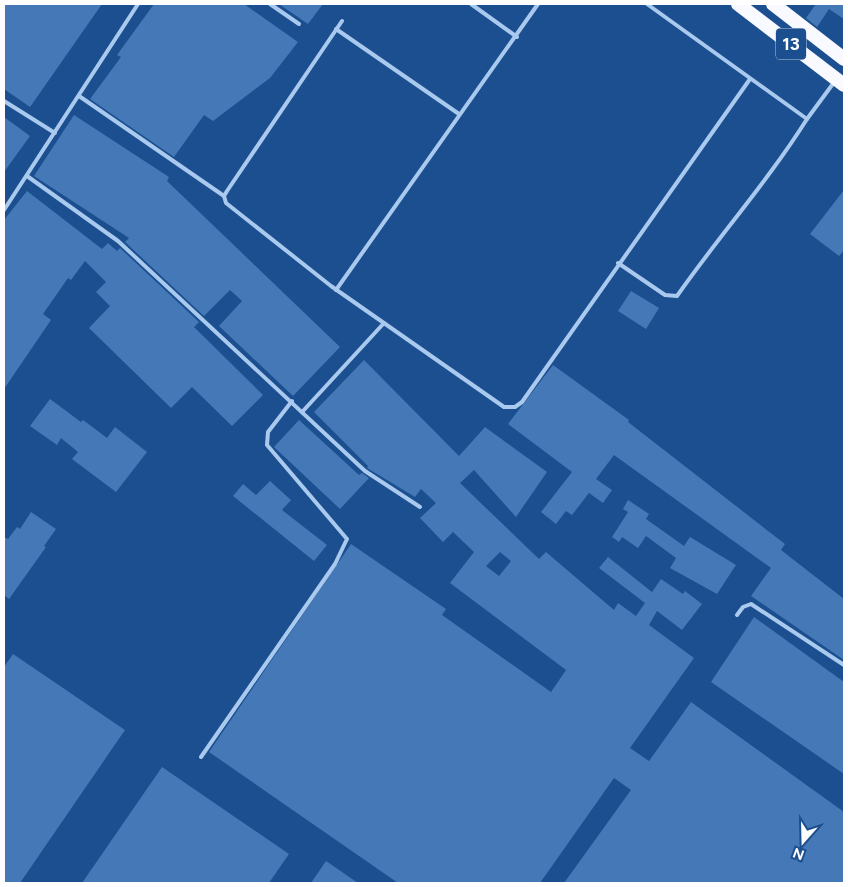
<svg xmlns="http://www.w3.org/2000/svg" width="848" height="887" font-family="Figtree,sans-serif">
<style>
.building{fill:#4478b7;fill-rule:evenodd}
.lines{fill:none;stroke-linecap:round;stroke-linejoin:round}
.service{stroke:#a9c9ee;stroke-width:4}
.trunk{stroke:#f8faff;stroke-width:14}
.labels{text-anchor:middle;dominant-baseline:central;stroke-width:4;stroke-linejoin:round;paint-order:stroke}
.shield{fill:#1b4f8f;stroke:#bbcadd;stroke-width:1}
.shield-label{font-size:18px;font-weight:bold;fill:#fff}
</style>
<rect width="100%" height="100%" fill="#1b4f8f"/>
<g class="building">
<polygon points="4,4 102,4 30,107 4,89"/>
<polygon points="154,4 244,4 298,42 270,78 213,121 204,115 174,157 90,99 121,57 117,55"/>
<polygon points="279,4 323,4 308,24"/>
<polygon points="816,4 844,4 844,19 829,9 817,27 806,18"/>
<polygon points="74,115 169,177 167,181 340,347 293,396 219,326 242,301 230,290 204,316 125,242 129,238 34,176"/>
<polygon points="4,117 30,136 4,172"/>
<polygon points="844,190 844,250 839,256 810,234"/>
<polygon points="27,191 102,249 108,243 117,251 120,248 199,322 194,327 263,395 232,426 192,387 171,408 89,328 110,306 96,292 106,282 85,261 71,280 68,278 43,314 51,320 4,389 4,220"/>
<polygon points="631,291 659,308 646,329 618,311"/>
<path d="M 364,360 L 459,456 L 485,427 L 547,472 L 516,517 L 474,470 L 460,483 L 539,559 L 546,552 L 614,610 L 618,603 L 636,616 L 645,603 L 599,568 L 608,557 L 652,592 L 661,579 L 683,594 L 685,591 L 702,604 L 682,630 L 657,611 L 649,625 L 694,658 L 630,748 L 649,761 L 691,702 L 844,812 L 844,883 L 564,883 L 631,790 L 614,778 L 540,883 L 398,883 L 209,752 L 351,544 L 446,609 L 442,615 L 551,692 L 566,670 L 450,583 L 474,552 L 453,532 L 443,542 L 420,518 L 436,503 L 421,489 L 415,497 L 367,468 L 368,466 L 314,412 ZM 500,552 L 511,561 L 499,576 L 486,566 Z"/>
<polygon points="553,365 629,420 628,422 785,544 781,550 844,599 844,660 751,596 771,568 614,455 596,479 612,490 603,503 589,493 572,515 566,511 556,524 541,512 572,472 508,424"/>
<polygon points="50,399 81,422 83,420 107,438 115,427 147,452 116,492 72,459 78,452 61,438 57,445 30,426"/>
<polygon points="299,420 359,475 362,473 369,478 340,509 274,447"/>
<polygon points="270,481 291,500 282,510 327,545 314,561 233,496 243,484 256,495"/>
<polygon points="628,500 649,514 646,519 684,546 690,537 736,565 717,594 670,568 676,558 646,536 638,548 622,537 619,542 612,537 628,512 623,509"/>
<polygon points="31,512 56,529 44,546 46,547 9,599 4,595 4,537 8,539 17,527 20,529"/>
<polygon points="754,617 844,682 844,774 711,682"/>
<polygon points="13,654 125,730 20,883 4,883 4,667"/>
<polygon points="162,767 289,854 269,883 82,883"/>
<polygon points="326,861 358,883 311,883"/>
</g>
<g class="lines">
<g class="service">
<polyline points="270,4 299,24"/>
<polyline points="471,4 517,37"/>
<polyline points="342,21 227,191 224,196 226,203 331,286 504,407 515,407 522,402 750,79"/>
<polyline points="336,29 459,114"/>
<polyline points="79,96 224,196"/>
<polyline points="4,101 55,133"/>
<polyline points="807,119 835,81"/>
<polyline points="27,176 118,241 365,471 420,507"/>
<polyline points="4,210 138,4"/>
<path d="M 618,263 L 665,295 L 677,296 C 719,236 768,181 807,119 L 647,4"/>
<polyline points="336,290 538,4"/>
<polyline points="303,411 384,323"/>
<polyline points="737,615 743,607 751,604 844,665"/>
<polyline points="201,757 335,564 347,539 267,445 268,432 292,401"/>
</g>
<g class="trunk">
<polyline points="738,4 844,85"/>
<polyline points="773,4 844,59"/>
</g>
</g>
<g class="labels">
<rect class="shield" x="776" y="28.5" width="30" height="31" rx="4"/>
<g class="shield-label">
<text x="791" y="44">13</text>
</g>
</g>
<rect width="848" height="887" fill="none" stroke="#ffffff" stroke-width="10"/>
<g transform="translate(803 842) rotate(200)" stroke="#1b4f8f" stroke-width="4" paint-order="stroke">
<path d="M0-4L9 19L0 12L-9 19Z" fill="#ffffff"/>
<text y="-8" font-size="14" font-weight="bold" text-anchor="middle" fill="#ffffff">N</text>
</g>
</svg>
